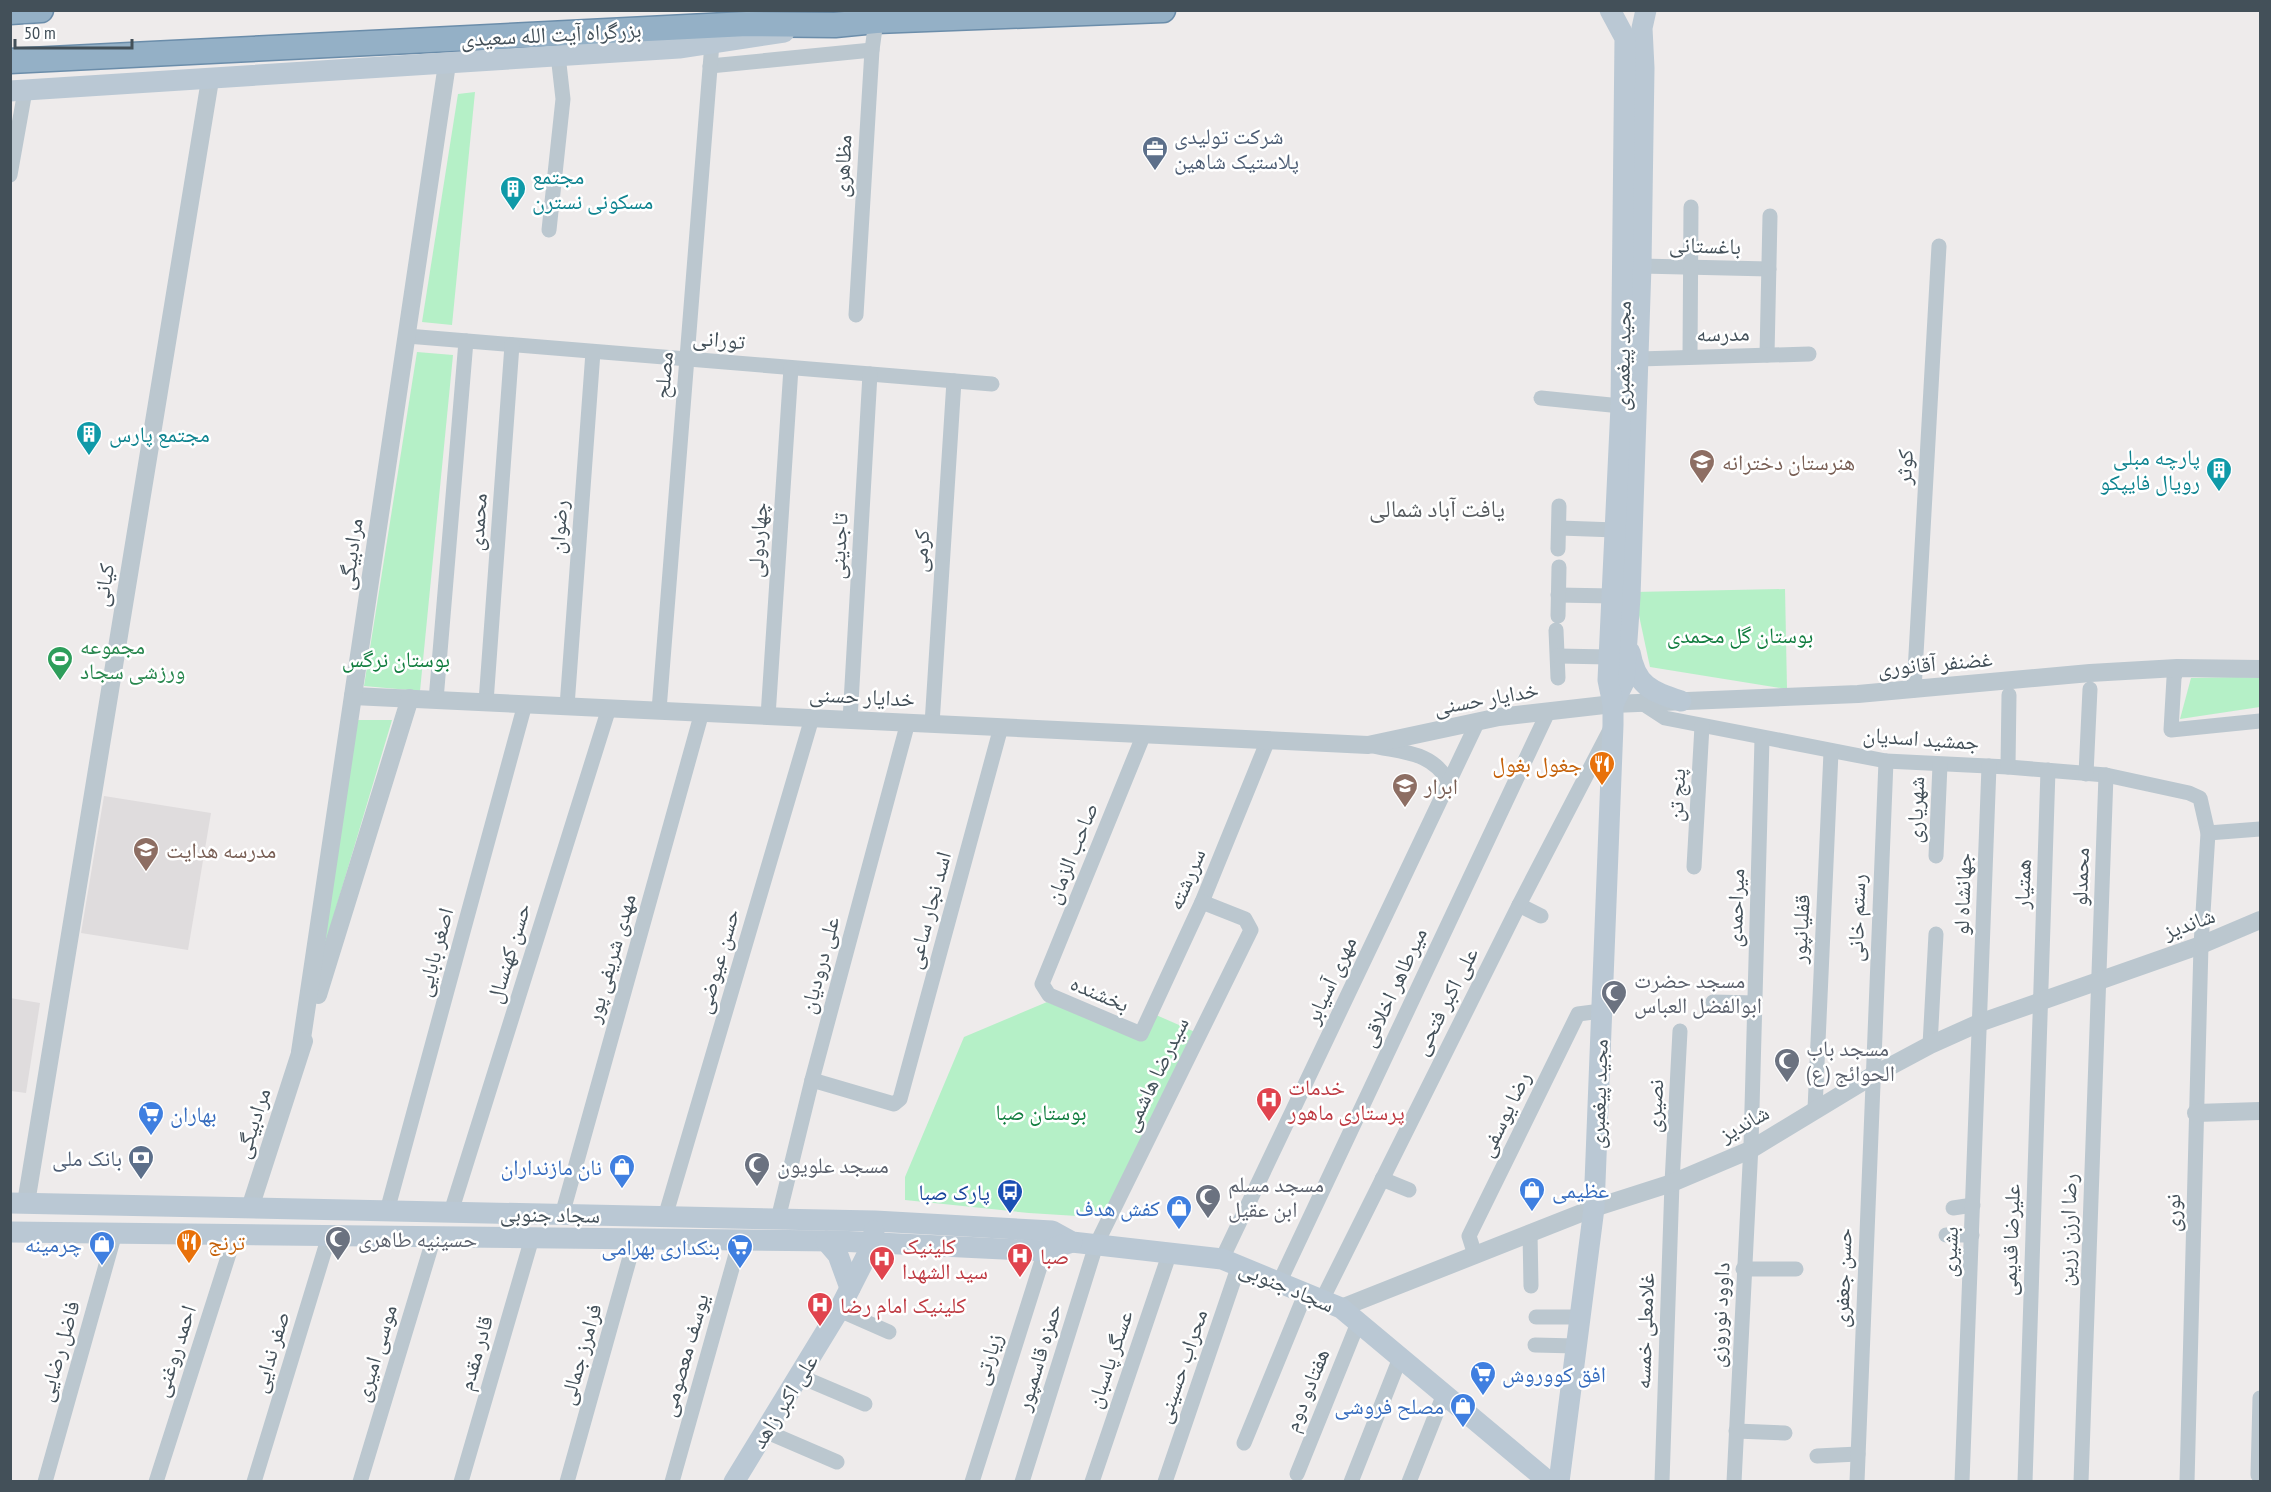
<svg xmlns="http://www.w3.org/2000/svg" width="2271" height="1492" font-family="'PT Sans Narrow','Noto Naskh Arabic',sans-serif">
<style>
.education{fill:#dfdcdd}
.green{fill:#b5f0c7}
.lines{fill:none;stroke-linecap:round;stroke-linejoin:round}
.trunk-casing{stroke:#6b8daa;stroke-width:27}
.minor{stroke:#bbc7cf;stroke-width:15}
.tertiary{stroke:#bbc7cf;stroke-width:18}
.secondary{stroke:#bac8d4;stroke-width:21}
.trunk{stroke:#94b0c6;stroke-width:24}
.labels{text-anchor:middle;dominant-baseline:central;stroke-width:5;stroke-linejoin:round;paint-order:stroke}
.street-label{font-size:22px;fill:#435059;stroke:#fff}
.service-label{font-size:22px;fill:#4e5e75;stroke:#fff;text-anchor:start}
.culture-label{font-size:22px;fill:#0d838f;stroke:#fff;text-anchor:start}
.education-label{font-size:22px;fill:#785e54;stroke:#fff;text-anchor:start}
.park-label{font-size:22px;fill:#117d3f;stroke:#fff}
.leisure-label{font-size:22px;fill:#27864d;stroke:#fff;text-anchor:start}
.food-label{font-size:22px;fill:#c56008;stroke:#fff;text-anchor:end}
.worship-label{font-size:22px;fill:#5b616d;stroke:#fff;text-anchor:start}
.health-label{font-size:22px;fill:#be3a42;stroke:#fff;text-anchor:start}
.shop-label{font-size:22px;fill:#366cbe;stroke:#fff;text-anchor:end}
.transit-label{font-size:22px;fill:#164399;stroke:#fff;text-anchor:end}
.neighbourhood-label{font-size:24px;fill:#585c60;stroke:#fff}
</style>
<rect width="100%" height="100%" fill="#eeebeb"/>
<g class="education">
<polygon points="104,796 211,813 188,950 81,933"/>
<polygon points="10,998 40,1003 26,1093 11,1091"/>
</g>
<g class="green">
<polygon points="475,92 452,325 422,322 458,94"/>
<polygon points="417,352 453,355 420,691 364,686"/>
<polygon points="1785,589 1787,689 1650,667 1634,592"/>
<polygon points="2238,677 2260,678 2260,707 2180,719 2191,678"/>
<polygon points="355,720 392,720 319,965"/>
<polygon points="1047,1002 1134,1036 1147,1011 1195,1032 1107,1208 1093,1217 1029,1213 905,1200 905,1177 964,1037"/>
</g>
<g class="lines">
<defs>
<g id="trunk">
<polyline points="10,12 41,10"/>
<polyline points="10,61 747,24 835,25 876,21 1163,10"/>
</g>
</defs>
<use href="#trunk" class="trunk-casing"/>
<g class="minor">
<polyline points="710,66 872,50"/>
<polyline points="10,175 25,91"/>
<polyline points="549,230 563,99 558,55"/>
<polyline points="1641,266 1769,269"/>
<polyline points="856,315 872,50 876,21"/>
<polyline points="407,336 992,384"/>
<polyline points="1767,355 1770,216"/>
<polyline points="1690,356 1691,207"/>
<polyline points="1639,359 1809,354"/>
<polyline points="1541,398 1621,406"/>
<polyline points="1560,528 1616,530"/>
<polyline points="1558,549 1559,506"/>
<polyline points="1558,595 1613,596"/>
<polyline points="1558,616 1559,567"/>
<polyline points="1556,630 1558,678"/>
<polyline points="1558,656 1609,657"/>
<polyline points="2177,668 2174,678 2171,730 2260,721"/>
<polyline points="1914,690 1939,246"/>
<polyline points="436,700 466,341"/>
<polyline points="486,702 512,345"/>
<polyline points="1642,703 1665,718 1886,761 2008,767 2106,775 2189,793 2200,798 2208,833 2201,945 2187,1482"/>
<polyline points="567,706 593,352"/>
<polyline points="659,710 712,43"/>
<polyline points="768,716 791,368"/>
<polyline points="850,720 870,374"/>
<polyline points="932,724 954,381"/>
<polyline points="1144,734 1042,984 1049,995 1141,1034 1202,902 1268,740"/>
<path d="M 1369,745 C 1401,753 1431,750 1449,782"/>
<polyline points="2008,767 2009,695"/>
<polyline points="2086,774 2090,689"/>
<polyline points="2208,833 2260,829"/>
<polyline points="1936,856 1940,765"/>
<polyline points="1694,867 1702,726"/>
<polyline points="1519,905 1541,916"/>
<polyline points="1713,1002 1755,1003"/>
<polyline points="1930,1045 1936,934"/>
<polyline points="812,1080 894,1104 900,1099 1001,727"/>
<polyline points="1815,1109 1831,752"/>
<polyline points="1382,1179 1409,1190"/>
<polyline points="1953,1208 1973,1205"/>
<polyline points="387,1211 525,704"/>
<polyline points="451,1212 609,708"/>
<polyline points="562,1215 702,712"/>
<polyline points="665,1217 812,718"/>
<polyline points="778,1219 812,1080 908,722"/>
<polyline points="1530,1233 1531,1286"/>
<polyline points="1946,1235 1972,1235"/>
<polyline points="1475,1255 1469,1236 1578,1014 1601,1011"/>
<polyline points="1222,1259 1478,721"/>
<polyline points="1743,1269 1796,1269"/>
<polyline points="1280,1281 1548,712"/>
<polyline points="1322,1300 1519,905 1611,728"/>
<polyline points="839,1310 889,1332"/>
<polyline points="1536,1317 1580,1317"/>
<polyline points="1535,1345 1576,1346"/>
<polyline points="799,1376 865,1404"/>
<polyline points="765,1431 837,1462"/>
<polyline points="1736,1431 1785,1433"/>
<polyline points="1244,1443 1306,1292"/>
<polyline points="1817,1456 1858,1454"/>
<polyline points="1297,1474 1358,1323"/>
<polyline points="2258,1475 2260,1398"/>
<polyline points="45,1482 115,1233"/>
<polyline points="156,1482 235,1235"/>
<polyline points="254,1482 329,1236"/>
<polyline points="360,1482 434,1237"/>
<polyline points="461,1482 532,1238"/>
<polyline points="567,1482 635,1239"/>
<polyline points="672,1482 740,1240"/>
<polyline points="972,1482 1045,1251"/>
<polyline points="1022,1482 1096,1245 1251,930 1245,919 1202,902"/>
<polyline points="1092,1482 1170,1252"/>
<polyline points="1165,1482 1239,1265"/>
<polyline points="1351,1482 1400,1358"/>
<polyline points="1409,1482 1444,1394"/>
<polyline points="1662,1482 1672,1183 1680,1031"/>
<polyline points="1734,1482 1751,1145 1762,739"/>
<polyline points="1857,1482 1886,761"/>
<polyline points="1962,1482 1989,766"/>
<polyline points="2025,1482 2048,770"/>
<polyline points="2081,1482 2106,775"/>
</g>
<g class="tertiary">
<polyline points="353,696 1368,745 1499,717 1613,704 1858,694 2090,673 2177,668 2260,669"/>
<polyline points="318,995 410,698"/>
<polyline points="300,1052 447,64"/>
<polyline points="2196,1113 2260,1111"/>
<polyline points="26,1203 210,80"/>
<polyline points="250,1208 304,1041"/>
<polyline points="1341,1308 1594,1208 1672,1183 1750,1150 1872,1076 1930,1045 1979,1023 2201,945 2260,920"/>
</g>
<g class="secondary">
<polyline points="10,91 679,48 784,32"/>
<path d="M 1630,652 C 1636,686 1651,691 1681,701"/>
<polyline points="1613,704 1624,682 1630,597 1641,266 1644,68 1642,28 1646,10"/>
<polyline points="10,1203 875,1221 1052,1231 1072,1242 1222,1259 1341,1308 1549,1482"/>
<polyline points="10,1232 838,1241 1045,1251 1072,1242"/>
<polyline points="826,1241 838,1255 850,1288"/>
<polyline points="734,1482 839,1310 873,1243 874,1231"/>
<polyline points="1559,1482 1594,1208 1613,725 1613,704 1608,680 1621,406 1625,38 1610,10"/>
</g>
<use href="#trunk" class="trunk"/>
</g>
<defs>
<symbol id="office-pin" viewBox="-11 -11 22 30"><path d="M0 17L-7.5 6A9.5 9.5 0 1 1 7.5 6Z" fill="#5c6f8a" stroke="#fff"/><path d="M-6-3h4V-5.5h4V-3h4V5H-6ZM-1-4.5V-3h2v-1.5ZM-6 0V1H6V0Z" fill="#fff"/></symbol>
<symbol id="building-pin" viewBox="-11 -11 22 30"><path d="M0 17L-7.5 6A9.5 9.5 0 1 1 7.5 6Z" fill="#0f9aa8" stroke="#fff"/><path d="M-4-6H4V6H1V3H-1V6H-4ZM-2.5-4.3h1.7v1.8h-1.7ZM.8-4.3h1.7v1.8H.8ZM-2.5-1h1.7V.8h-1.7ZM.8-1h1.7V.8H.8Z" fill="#fff"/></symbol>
<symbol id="school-pin" viewBox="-11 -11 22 30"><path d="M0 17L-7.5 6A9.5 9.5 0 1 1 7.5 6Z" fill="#8d6e63" stroke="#fff"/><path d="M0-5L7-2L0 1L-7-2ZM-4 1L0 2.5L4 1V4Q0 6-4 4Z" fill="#fff"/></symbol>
<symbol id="stadium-pin" viewBox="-11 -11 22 30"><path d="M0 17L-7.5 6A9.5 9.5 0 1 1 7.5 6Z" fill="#2e9e5b" stroke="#fff"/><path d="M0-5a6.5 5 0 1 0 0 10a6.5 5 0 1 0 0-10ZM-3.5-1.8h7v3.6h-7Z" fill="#fff"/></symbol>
<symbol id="restaurant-pin" viewBox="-11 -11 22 30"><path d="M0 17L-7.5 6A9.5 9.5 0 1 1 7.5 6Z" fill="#e8710a" stroke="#fff"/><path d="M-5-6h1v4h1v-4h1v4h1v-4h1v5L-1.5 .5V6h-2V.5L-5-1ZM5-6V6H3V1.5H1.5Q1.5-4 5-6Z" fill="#fff"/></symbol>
<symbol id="mosque-pin" viewBox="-11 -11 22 30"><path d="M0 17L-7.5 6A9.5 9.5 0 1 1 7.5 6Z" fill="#6b7280" stroke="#fff"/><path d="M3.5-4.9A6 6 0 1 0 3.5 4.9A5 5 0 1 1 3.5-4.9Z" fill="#fff"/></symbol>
<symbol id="hospital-pin" viewBox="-11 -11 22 30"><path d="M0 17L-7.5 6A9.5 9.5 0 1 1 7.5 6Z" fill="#e0444e" stroke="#fff"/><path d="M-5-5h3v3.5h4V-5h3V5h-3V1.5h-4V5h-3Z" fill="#fff"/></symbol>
<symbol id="supermarket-pin" viewBox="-11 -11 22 30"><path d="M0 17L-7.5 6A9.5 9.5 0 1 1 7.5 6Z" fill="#3f7fe0" stroke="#fff"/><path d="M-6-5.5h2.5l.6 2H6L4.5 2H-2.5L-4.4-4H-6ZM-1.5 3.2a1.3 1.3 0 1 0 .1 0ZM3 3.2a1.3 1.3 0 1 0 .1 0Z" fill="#fff"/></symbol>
<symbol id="bank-pin" viewBox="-11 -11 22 30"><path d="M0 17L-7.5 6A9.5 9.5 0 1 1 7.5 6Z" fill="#5c6f8a" stroke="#fff"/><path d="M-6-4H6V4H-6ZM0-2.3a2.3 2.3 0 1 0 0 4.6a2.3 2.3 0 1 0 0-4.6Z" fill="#fff"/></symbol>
<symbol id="shop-pin" viewBox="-11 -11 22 30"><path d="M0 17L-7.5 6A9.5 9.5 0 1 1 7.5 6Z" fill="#3f7fe0" stroke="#fff"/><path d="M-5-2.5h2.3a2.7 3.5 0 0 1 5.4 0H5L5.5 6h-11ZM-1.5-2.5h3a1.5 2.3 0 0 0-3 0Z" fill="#fff"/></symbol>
<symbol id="bus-pin" viewBox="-11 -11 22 30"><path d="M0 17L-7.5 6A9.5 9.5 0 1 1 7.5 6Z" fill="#1a4fb4" stroke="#fff"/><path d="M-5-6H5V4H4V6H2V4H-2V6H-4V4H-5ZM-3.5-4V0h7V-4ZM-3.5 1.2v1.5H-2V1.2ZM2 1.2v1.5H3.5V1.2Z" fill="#fff"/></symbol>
</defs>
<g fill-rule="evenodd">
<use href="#office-pin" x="1140" y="134" width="30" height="40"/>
<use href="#building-pin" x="498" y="174" width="30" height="40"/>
<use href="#building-pin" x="74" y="419" width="30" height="40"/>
<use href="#school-pin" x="1687" y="447" width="30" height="40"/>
<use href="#building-pin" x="2204" y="455" width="30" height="40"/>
<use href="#stadium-pin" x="45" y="644" width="30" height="40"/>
<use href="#restaurant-pin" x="1587" y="749" width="30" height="40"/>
<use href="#school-pin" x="1390" y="771" width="30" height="40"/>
<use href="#school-pin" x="131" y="835" width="30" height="40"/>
<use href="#mosque-pin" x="1599" y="978" width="30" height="40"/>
<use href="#mosque-pin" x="1772" y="1046" width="30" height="40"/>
<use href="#hospital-pin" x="1254" y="1085" width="30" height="40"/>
<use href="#supermarket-pin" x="136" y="1099" width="30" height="40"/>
<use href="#bank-pin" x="126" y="1143" width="30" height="40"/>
<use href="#mosque-pin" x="742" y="1150" width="30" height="40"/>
<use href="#shop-pin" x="607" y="1152" width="30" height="40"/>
<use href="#shop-pin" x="1517" y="1175" width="30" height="40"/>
<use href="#bus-pin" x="995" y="1177" width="30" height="40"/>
<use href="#mosque-pin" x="1193" y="1182" width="30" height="40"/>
<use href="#shop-pin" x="1164" y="1193" width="30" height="40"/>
<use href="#mosque-pin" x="323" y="1224" width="30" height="40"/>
<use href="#restaurant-pin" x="174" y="1227" width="30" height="40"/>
<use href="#shop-pin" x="87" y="1229" width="30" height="40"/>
<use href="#supermarket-pin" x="725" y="1232" width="30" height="40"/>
<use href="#hospital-pin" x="1005" y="1241" width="30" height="40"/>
<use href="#hospital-pin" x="867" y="1244" width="30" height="40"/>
<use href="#hospital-pin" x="805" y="1290" width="30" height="40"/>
<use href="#supermarket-pin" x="1468" y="1359" width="30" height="40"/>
<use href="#shop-pin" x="1448" y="1391" width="30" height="40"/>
</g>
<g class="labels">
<g class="street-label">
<text transform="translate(551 34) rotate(-3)">بزرگراه آیت الله سعیدی</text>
<text transform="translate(842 166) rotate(-87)">مظاهری</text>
<text transform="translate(1705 245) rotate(2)">باغستانی</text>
<text transform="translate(1723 333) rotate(-1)">مدرسه</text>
<text transform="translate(719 339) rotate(5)">تورانی</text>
<text transform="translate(1622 356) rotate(-89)">مجید پیغمبری</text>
<text transform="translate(663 375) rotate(-85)">مصلح</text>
<text transform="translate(1904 467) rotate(-87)">کوثر</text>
<text transform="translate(477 522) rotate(-86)">محمدی</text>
<text transform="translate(558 527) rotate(-86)">رضوان</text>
<text transform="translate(757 540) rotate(-86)">چهاردولی</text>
<text transform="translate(838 546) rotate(-87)">تاجدینی</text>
<text transform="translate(920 551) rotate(-86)">کرمی</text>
<text transform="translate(350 554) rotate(-82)">مرادبیگی</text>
<text transform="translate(103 585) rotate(-81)">کیانی</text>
<text transform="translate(1935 663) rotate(-5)">غضنفر آقانوری</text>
<text transform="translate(862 696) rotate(3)">خدایار حسنی</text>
<text transform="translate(1486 698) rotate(-10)">خدایار حسنی</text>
<text transform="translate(1921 738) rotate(4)">جمشید اسدیان</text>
<text transform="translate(1676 795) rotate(-87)">پنج تن</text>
<text transform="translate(1915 810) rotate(-88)">شهریاری</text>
<text transform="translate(1071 853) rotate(-68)">صاحب الزمان</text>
<text transform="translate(2080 877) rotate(-88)">محمدلو</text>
<text transform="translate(1186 879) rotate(-67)">سررشته</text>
<text transform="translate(2022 884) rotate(-88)">همتیار</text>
<text transform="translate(1962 894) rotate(-88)">جهانشاه لو</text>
<text transform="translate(1735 908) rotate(-88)">میراحمدی</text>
<text transform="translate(928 910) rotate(-75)">اسد نجار ساعی</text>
<text transform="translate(1856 918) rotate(-88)">رستم خانی</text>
<text transform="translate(2189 923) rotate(-20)">شاندیز</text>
<text transform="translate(1800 929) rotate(-87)">قفلیانپور</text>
<text transform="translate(434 952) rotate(-75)">اصغر بابایی</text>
<text transform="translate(508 953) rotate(-73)">حسن کهنسال</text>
<text transform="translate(610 958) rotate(-74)">مهدی شریفی پور</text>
<text transform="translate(717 961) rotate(-74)">حسن عیوضی</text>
<text transform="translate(819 965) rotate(-75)">علی درودیان</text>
<text transform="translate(1330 980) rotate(-65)">مهری آسیابر</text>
<text transform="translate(1393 987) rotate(-65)">میرطاهر اخلاقی</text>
<text transform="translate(1100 993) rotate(23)">بخشنده</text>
<text transform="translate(1445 1001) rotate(-63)">علی اکبر فتحی</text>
<text transform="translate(1155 1074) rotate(-64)">سیدرضا هاشمی</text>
<text transform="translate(1598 1094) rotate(-88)">مجید پیغمبری</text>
<text transform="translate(1654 1106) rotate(-87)">نصیری</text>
<text transform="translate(1504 1114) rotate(-64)">رضا یوسفی</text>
<text transform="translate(252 1123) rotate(-72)">مرادبیگی</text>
<text transform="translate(1744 1123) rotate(-29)">شاندیز</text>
<text transform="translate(2172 1213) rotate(-89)">نوری</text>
<text transform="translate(550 1214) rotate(1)">سجاد جنوبی</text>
<text transform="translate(2067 1230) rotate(-88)">رضا ارزن زرین</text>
<text transform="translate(2010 1240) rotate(-88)">علیرضا قدیمی</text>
<text transform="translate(1949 1252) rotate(-88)">بشیری</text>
<text transform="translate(1842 1278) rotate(-88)">حسن جعفری</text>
<text transform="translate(1287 1286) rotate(23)">سجاد جنوبی</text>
<text transform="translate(1719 1315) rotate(-87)">داوود نوروزی</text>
<text transform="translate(1644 1331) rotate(-88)">غلامعلی خمسه</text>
<text transform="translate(58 1351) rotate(-74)">فاضل رضایی</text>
<text transform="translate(174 1351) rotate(-72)">احمد روغنی</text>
<text transform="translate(270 1352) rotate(-73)">صفر ندایی</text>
<text transform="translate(375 1353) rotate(-73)">موسی امیری</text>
<text transform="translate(475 1353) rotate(-74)">قادر مقدم</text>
<text transform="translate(580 1354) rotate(-74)">فرامرز جمالی</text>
<text transform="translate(684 1355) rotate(-74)">یوسف معصومی</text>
<text transform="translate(1038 1357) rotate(-73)">حمزه قاسمپور</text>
<text transform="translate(987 1359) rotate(-72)">زیارتی</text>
<text transform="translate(1109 1359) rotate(-71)">عسگر پاسبان</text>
<text transform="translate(1181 1366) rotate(-71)">محراب حسینی</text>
<text transform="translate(1306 1390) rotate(-68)">هفتادو دوم</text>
<text transform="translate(784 1401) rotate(-58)">علی اکبر زاهد</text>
</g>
<g class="service-label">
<text x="1174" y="136">شرکت تولیدی<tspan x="1174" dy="25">پلاستیک شاهین</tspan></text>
<text x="122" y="1158" text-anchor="end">بانک ملی</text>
</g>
<g class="culture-label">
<text x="532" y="176">مجتمع<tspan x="532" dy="25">مسکونی نسترن</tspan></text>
<text x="109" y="434">مجتمع پارس</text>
<text x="2200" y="457" text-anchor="end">پارچه مبلی<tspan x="2200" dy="25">رویال فایپکو</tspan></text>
</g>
<g class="education-label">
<text x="1722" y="462">هنرستان دخترانه</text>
<text x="1424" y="786">ابرار</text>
<text x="166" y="850">مدرسه هدایت</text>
</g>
<g class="park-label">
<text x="1740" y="635">بوستان گل محمدی</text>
<text x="396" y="659">بوستان نرگس</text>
<text x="1041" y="1112">بوستان صبا</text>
</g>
<g class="leisure-label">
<text x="80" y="646">مجموعه<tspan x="80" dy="25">ورزشی سجاد</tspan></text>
</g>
<g class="food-label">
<text x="1582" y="764">جغول بغول</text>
<text x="208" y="1242" text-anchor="start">ترنج</text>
</g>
<g class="worship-label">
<text x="1634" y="980">مسجد حضرت<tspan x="1634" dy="25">ابوالفضل العباس</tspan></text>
<text x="1806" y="1048">مسجد باب<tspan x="1806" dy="25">الحوائج (ع)</tspan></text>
<text x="777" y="1165">مسجد علویون</text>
<text x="1228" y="1184">مسجد مسلم<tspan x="1228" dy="25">ابن عقیل</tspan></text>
<text x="358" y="1239">حسینیه طاهری</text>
</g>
<g class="health-label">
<text x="1288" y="1087">خدمات<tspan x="1288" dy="25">پرستاری ماهور</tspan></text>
<text x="902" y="1246">کلینیک<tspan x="902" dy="25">سید الشهدا</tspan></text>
<text x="1040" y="1256">صبا</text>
<text x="840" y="1305">کلینیک امام رضا</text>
</g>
<g class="shop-label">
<text x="170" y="1114" text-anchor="start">بهاران</text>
<text x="602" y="1167">نان مازنداران</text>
<text x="1552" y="1190" text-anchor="start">عظیمی</text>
<text x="1160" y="1208">کفش هدف</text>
<text x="82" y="1244">چرمینه</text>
<text x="720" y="1247">بنکداری بهرامی</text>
<text x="1502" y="1374" text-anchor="start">افق کووروش</text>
<text x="1444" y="1406">مصلح فروشی</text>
</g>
<g class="transit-label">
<text x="990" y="1192">پارک صبا</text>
</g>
<g class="neighbourhood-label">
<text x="1437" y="508">یافت آباد شمالی</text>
</g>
</g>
<rect width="2271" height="1492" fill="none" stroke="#435059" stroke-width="24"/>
<path d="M15 39v9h117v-9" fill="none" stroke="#435059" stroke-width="3"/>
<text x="24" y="39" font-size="18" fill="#435059" stroke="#ffffff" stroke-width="4.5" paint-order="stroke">50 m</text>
</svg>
